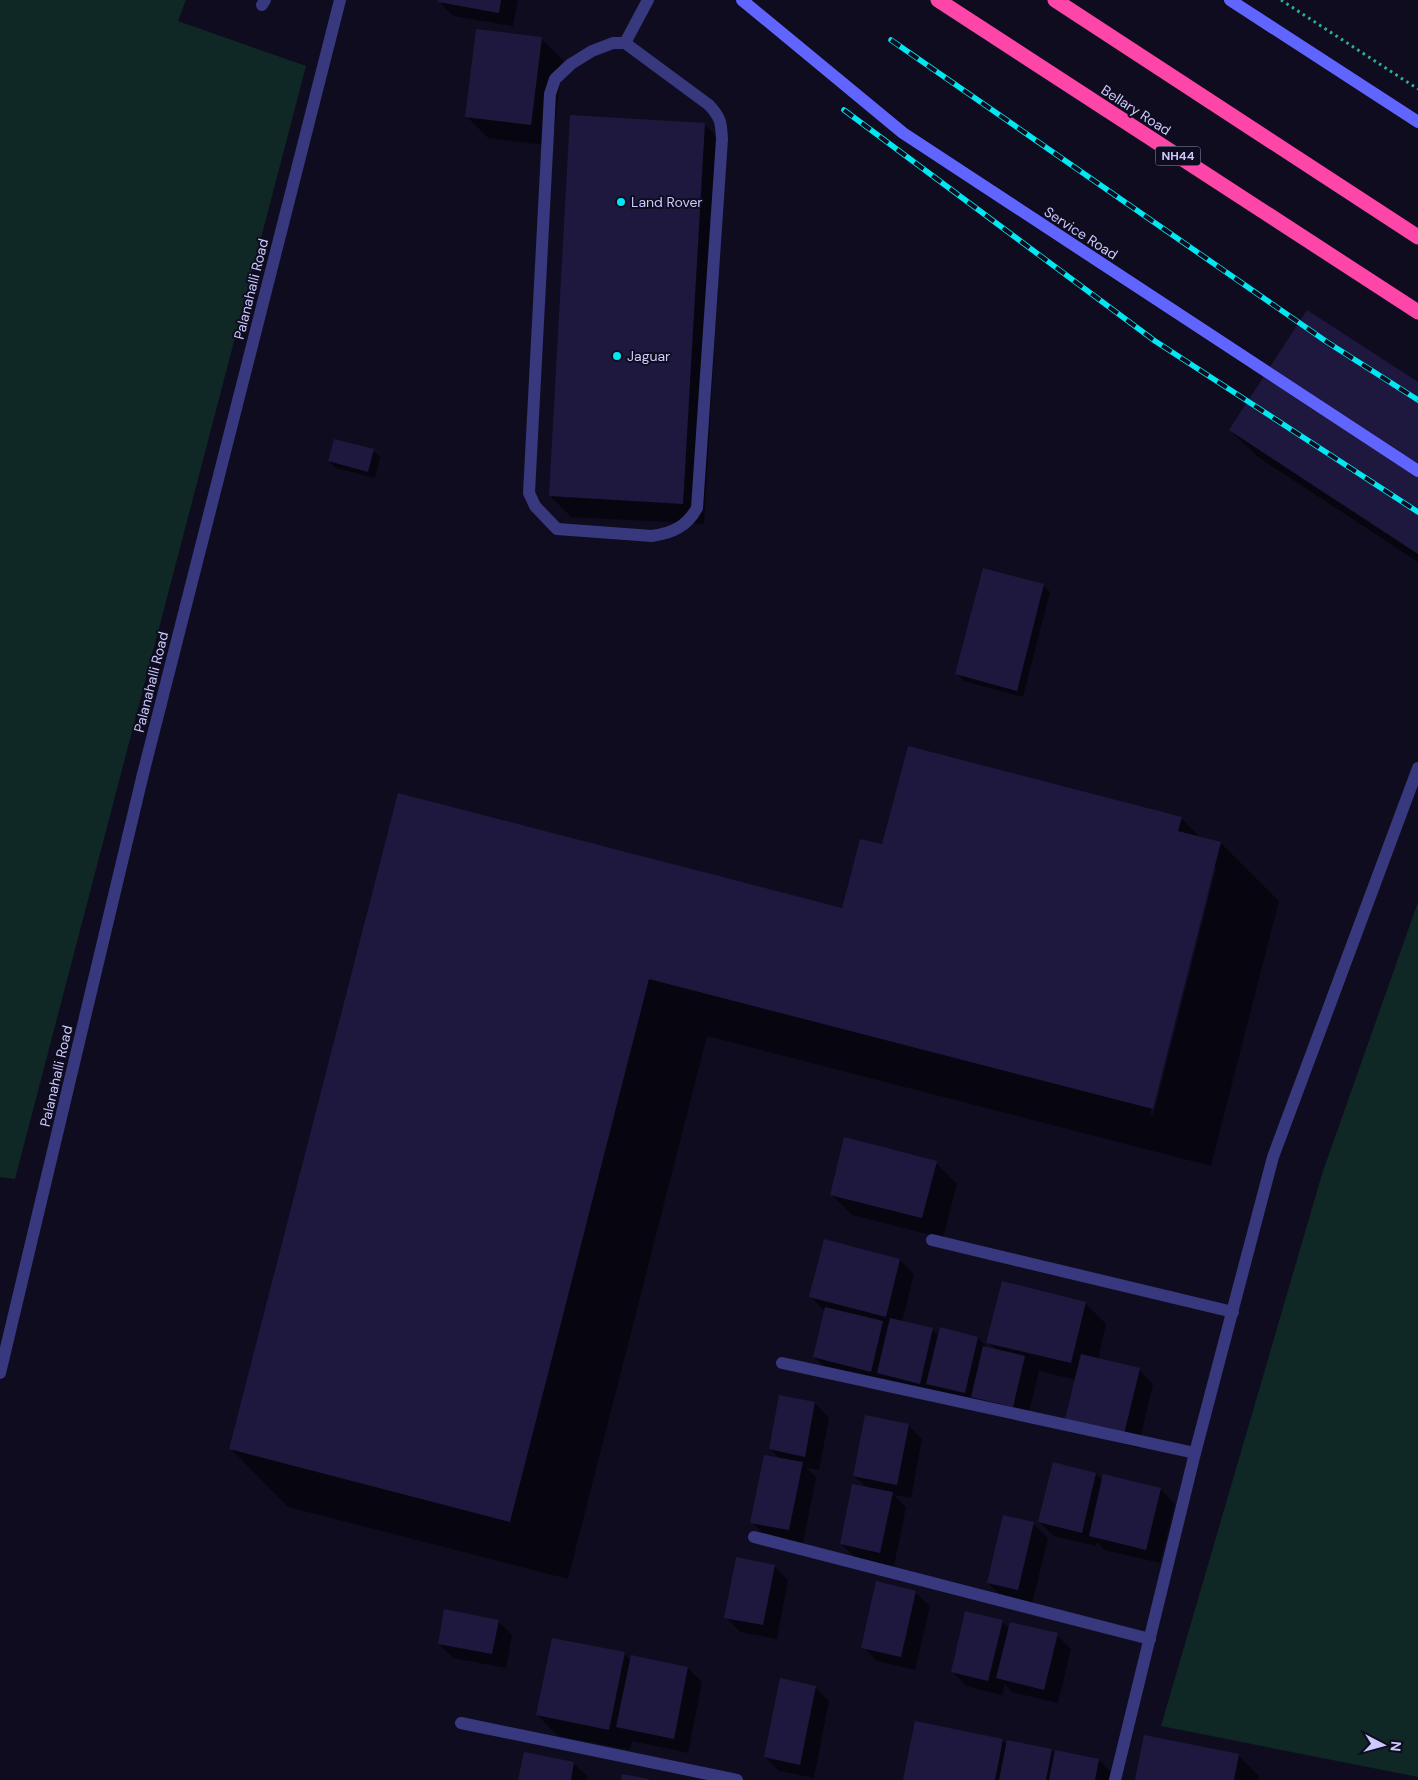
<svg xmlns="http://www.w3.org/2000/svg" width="1418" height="1780" font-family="'DM Sans',sans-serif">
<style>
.green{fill:#0f2826}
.shadow{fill:#0007;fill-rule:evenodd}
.building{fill:#1e183f}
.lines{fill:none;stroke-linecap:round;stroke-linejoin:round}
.path{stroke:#2dafa0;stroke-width:3;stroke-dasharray:2.5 4;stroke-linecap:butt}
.lane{stroke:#37387d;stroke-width:12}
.street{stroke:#37387d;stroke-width:12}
.secondary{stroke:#6065ff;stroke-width:12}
.highway{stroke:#fe45a8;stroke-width:15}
.rail-casing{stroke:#01e8f3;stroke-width:5.5}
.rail{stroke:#0e0c1e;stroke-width:4;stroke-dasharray:11;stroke-linecap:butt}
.poi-dot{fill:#01e8f3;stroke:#0e0c1e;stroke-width:2}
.labels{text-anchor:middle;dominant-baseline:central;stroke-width:4;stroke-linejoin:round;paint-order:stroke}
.shield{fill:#0e0c1e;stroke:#9390bc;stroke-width:1}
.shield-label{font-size:12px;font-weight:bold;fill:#ccc9ff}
.street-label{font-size:14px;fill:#ccc9ff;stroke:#0e0c1e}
.poi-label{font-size:14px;fill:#ccc9ff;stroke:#0e0c1e;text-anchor:start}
</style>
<rect width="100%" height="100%" fill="#0e0c1e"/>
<g class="green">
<polygon points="0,0 186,0 178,21 306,66 15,1179 0,1177"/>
<polygon points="1418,902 1418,1777 1161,1726 1322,1174"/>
</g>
<g class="shadow">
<polygon points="440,0 518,0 513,26 453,16 439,2"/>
<polygon points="541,39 563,60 552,146 488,138 467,117"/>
<polygon points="704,124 726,145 704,524 571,517 550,496"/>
<polygon points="1418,384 1418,562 1258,457 1230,430"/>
<polygon points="373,451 380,457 375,478 336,468 329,461"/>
<polygon points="1043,585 1050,592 1023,697 964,681 957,674"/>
<path d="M 399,794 L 843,910 L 883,846 L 1181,818 L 1201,838 L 1221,843 L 1279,901 L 1211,1166 L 707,1036 L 568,1579 L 288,1507 L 231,1449 ZM 1214,868 L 1216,868 L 1153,1116 L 1150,1115 Z"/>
<polygon points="936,1163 957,1184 943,1238 852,1215 831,1194"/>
<polygon points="900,1260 914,1274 902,1322 933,1330 939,1336 978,1338 988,1348 996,1350 988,1342 1085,1303 1106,1324 1098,1360 1139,1370 1153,1384 1138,1448 1081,1433 1076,1380 1039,1371 1027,1420 829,1371 814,1357 825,1311 811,1297"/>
<polygon points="815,1403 829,1418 819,1470 806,1468 816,1477 803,1544 766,1537 752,1522 780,1459 770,1449"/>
<polygon points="908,1425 922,1439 911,1498 894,1495 906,1507 894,1566 856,1558 841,1544 867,1488 854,1476"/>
<polygon points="1096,1474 1103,1481 1161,1489 1175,1504 1160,1563 1104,1550 1097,1542 1096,1546 1054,1536 1039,1522"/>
<polygon points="1033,1524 1048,1538 1032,1604 1002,1597 988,1583"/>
<polygon points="774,1566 788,1580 777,1639 740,1632 726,1617"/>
<polygon points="915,1592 930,1606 915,1670 877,1661 863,1647"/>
<polygon points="498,1621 512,1635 506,1668 453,1658 439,1644"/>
<polygon points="1002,1621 1009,1628 1057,1635 1071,1649 1058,1703 1012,1692 1005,1684 1002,1695 966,1686 952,1671"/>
<polygon points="624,1654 631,1660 688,1668 702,1682 688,1753 632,1741 630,1750 558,1736 537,1715"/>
<polygon points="815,1687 829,1701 814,1778 779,1771 765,1757"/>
<polygon points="1002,1740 1007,1745 1052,1750 1055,1754 1056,1752 1099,1760 1113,1774 1112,1780 904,1780"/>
<polygon points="1238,1755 1259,1776 1258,1780 1136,1780"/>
<polygon points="573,1763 588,1777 587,1780 520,1780"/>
</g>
<g class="building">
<polygon points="438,0 501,0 499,13 438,2"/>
<polygon points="476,29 542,37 531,125 465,117"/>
<polygon points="570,115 705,123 683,504 549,496"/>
<polygon points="1307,310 1418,382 1418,554 1229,430"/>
<polygon points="334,439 374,449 368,472 328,461"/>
<polygon points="983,568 1044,584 1017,691 955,674"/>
<polygon points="908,746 1182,817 1178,831 1221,842 1153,1109 649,979 510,1522 229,1449 398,793 842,908 860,839 882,844"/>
<polygon points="844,1137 937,1161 922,1218 830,1195"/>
<polygon points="824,1239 900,1259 886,1317 809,1297"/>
<polygon points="1002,1281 1086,1302 1071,1363 986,1343"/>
<polygon points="825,1307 883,1321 871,1372 813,1357"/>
<polygon points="890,1318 933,1328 920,1384 877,1373"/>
<polygon points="940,1327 978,1337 965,1393 926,1384"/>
<polygon points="983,1346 1025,1356 1013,1407 971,1397"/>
<polygon points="1081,1354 1140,1368 1124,1434 1065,1419"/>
<polygon points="779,1395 815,1402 805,1457 769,1449"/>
<polygon points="865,1415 909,1424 897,1485 853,1476"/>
<polygon points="764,1455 803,1462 789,1530 750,1523"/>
<polygon points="1053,1462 1096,1473 1082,1533 1038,1522"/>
<polygon points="1103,1474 1161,1488 1146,1550 1089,1536"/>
<polygon points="852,1484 893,1492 880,1553 840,1544"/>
<polygon points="1003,1515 1034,1522 1018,1590 987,1583"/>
<polygon points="736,1557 775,1565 763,1625 724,1618"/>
<polygon points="876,1581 916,1591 901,1657 861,1648"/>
<polygon points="444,1609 499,1620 492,1654 438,1644"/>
<polygon points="965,1611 1003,1620 988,1681 951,1672"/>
<polygon points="1010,1622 1058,1633 1044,1690 996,1678"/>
<polygon points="552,1638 625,1652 609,1730 536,1715"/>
<polygon points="631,1655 688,1667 674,1739 616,1727"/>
<polygon points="780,1678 816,1686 800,1765 764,1757"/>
<polygon points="915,1721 1003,1739 995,1780 903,1780"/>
<polygon points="1144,1735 1239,1754 1234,1780 1135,1780"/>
<polygon points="1007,1740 1052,1749 1046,1780 999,1780"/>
<polygon points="1055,1750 1099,1759 1095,1780 1049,1780"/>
<polygon points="524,1752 574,1762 571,1780 518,1780"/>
<polygon points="622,1774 649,1779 649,1780 621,1780"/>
</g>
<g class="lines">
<polyline class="path" points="1281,0 1418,89"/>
<g class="lane">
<polyline points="262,5 265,0"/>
<path d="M 613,43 L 625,43 L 709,105 C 721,118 721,122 722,139 L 697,508 C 687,526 673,533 652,536 L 557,529 L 535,506 L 529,493 L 550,94 L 555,79 L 571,64 L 592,51 Z"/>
<polyline points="625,43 648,0"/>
</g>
<g class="street">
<polyline points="932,1240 1233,1312"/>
<polyline points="782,1363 1195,1453"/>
<polyline points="0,1373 143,774 340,0"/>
<polyline points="754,1537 1150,1639"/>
<polyline points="461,1723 737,1780"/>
<polyline points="1115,1780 1195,1453 1273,1157 1418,768"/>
</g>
<g class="secondary">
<polyline points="742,0 903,133 1418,471"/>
<polyline points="1230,0 1418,122"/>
</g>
<g class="highway">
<polyline points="938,0 1418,312"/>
<polyline points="1055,0 1418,237"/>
</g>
<defs>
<g id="rail">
<polyline points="891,40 1327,342 1418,400"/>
<polyline points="844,110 1155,341 1418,512"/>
</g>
</defs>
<use href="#rail" class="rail-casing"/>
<use href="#rail" class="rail"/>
</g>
<g class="poi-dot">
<circle cx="621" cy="202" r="5"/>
<circle cx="617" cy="356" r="5"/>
</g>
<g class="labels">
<rect class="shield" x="1155.5" y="146.5" width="45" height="19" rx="4"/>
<g class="shield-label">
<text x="1178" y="156">NH44</text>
</g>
<g class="street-label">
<text transform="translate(1136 110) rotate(33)">Bellary Road</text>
<text transform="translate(1081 233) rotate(33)">Service Road</text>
<text transform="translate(251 289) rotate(-76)">Palanahalli Road</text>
<text transform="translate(151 682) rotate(-76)">Palanahalli Road</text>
<text transform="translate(56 1076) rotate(-77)">Palanahalli Road</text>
</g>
<g class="poi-label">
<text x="631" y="202">Land Rover</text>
<text x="627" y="356">Jaguar</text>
</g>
</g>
<g transform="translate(1383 1745) rotate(96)" stroke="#0e0c1e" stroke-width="4" paint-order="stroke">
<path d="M0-4L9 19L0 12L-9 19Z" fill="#ccc9ff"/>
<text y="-8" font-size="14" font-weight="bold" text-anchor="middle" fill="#ccc9ff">N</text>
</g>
</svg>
